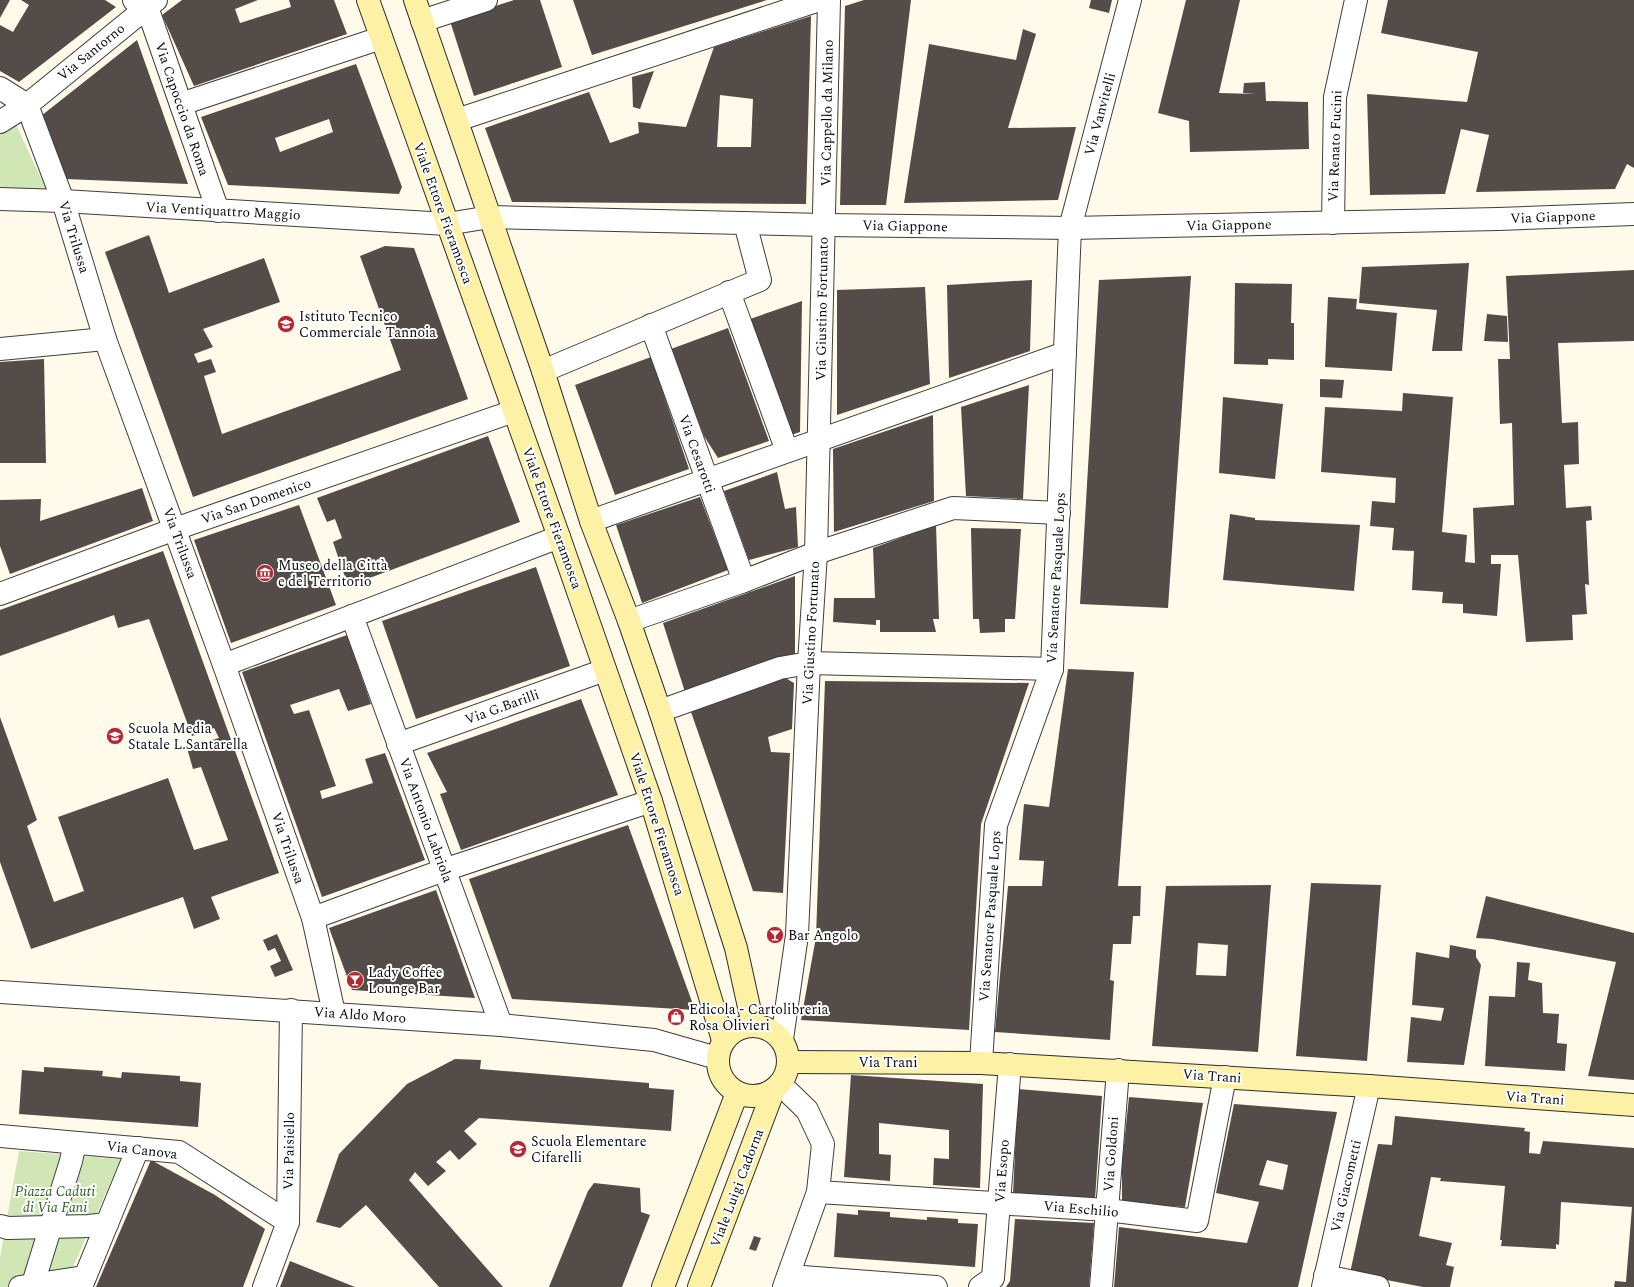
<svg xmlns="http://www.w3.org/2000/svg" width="1634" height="1287" font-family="Spectral,serif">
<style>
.green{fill:#d0e7b5}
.building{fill:#534c48;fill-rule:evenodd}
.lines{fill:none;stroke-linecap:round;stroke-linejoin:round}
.pedestrian-casing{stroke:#3e3e3e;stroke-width:24}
.minor-casing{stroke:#3e3e3e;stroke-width:24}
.secondary-casing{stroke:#2d2d2d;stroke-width:24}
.pedestrian{stroke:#fff;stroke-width:22}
.minor{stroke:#fff;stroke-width:22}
.secondary{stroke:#fdf1a6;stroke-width:22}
.labels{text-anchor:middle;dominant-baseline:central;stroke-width:4;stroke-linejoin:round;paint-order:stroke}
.street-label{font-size:14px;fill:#0b0b0b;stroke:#fff}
.poi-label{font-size:14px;fill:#0b0b0b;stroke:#fff;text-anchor:start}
.park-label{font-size:14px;font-style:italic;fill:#2d601e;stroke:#fff}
</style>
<rect width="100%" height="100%" fill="#fffae9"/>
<g class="green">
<polygon points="0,107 12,116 48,193 0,190"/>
<polygon points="19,1151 121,1159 64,1287 0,1287 0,1257"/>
</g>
<g class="building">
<polygon points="0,0 10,0 0,18"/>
<polygon points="21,0 105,0 116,7 19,82 0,71 0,25 13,32 29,5"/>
<polygon points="182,0 258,0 235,9 240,23 291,7 289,0 334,0 347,34 194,86 162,15"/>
<polygon points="514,0 540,0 562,67 474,96 450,21"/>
<polygon points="573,0 767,0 592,55"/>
<polygon points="864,0 911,0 886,205 840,205 845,6"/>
<polygon points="1091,0 1112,0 1109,13 1089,8"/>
<polygon points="1186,0 1240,0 1219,93 1256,94 1243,93 1244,83 1265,82 1266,101 1308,102 1309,149 1190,152 1189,121 1158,113"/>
<polygon points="1388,0 1634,0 1634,168 1627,164 1615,189 1476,192 1489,135 1461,129 1445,194 1370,195 1367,94 1467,102 1478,52 1381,33"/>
<path d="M 811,16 L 806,204 L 512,202 L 485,128 L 589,92 L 610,143 L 639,133 L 638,122 L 686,127 L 714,47 ZM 720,95 L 753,99 L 751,147 L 717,147 Z"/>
<polygon points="1023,29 1036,34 1008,128 1076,127 1058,200 904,203 929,44 1016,60"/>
<polygon points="137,40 188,184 65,179 41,116"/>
<path d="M 356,64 L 402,187 L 399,194 L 228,185 L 201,117 ZM 329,119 L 333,132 L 280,152 L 275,138 Z"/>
<polygon points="654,71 640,109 633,107 632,77"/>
<polygon points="149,235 169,293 264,258 280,302 203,329 213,347 194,354 198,363 211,359 216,372 204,376 222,434 401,370 360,256 385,246 414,248 468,399 193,497 105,252"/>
<polygon points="1469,263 1462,351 1432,351 1437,310 1359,303 1362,267"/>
<polygon points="1634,270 1634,341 1558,343 1562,423 1578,422 1579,464 1564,465 1566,508 1591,506 1592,520 1586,521 1589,585 1585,584 1587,614 1572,615 1573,640 1526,642 1518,555 1491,555 1491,564 1501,564 1497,616 1463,613 1463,604 1442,603 1443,592 1412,590 1414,551 1392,550 1394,528 1370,526 1372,501 1395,503 1396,478 1321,472 1325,407 1402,411 1403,393 1453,397 1442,532 1467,535 1465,562 1475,563 1473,508 1514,505 1512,423 1500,424 1498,359 1510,359 1506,276"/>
<polygon points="1191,276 1168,608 1080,604 1099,280"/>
<polygon points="1032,280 1030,351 949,378 947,285"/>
<polygon points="1235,283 1292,284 1291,323 1294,323 1294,360 1268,359 1268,365 1234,364"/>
<polygon points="925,287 930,384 837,415 837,290"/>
<polygon points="1328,297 1357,299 1356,309 1397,313 1392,371 1325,367"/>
<polygon points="802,301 800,432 791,435 750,319"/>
<polygon points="1487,314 1507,316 1508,342 1484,341"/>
<polygon points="728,328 769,441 718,458 704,436 671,349"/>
<polygon points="651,357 689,469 615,495 575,385"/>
<polygon points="44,359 46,463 0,463 0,362"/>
<polygon points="1320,379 1344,380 1342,398 1320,397"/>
<polygon points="1029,385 1023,499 966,496 961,407"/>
<polygon points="1223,397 1283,404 1275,479 1219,473"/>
<polygon points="933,415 934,501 834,532 833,449"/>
<polygon points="488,436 520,522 348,586 333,542 342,538 335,519 327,522 317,498"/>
<polygon points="777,472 785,509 796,507 798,547 749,560 724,491"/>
<polygon points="142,488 153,521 10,574 0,546 0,500 41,499 40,521"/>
<polygon points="700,497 728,570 642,603 616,525"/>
<polygon points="299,505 336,605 231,643 194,540"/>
<polygon points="1230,514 1255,518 1255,520 1360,525 1354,591 1223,580"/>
<polygon points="936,525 939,619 933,619 936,632 880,632 880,620 876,620 876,625 833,622 834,598 875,598 873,548"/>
<polygon points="971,528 1021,529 1015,619 1005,619 1005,632 980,633 979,619 973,619"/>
<polygon points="163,551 279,873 211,897 220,919 194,929 183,897 31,949 0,862 0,717 37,820 27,826 54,902 84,891 58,817 168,778 194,850 228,840 201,767 193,769 187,748 219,738 214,728 192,736 149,619 118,628 114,615 0,656 0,610"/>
<polygon points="536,567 570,666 416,719 382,621"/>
<polygon points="795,576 795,654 685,692 663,623"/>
<polygon points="347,635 371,704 348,711 339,689 290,705 294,714 309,710 336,786 320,791 322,799 373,783 365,759 385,753 425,860 322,897 242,672"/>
<polygon points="1068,669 1134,672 1118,886 1141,886 1140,916 1133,916 1131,944 1113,944 1110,980 1114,981 1110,1040 995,1032 1008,886 1042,886 1044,861 1019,860 1024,804 1049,807"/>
<polygon points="782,676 794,683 792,729 768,737 771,752 790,753 783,893 753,891 690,709"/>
<polygon points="825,681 1029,683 981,824 969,1030 801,1020 816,937"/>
<polygon points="581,699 618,795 461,850 440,794 447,792 427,753"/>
<polygon points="628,825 695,1010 512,999 469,879"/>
<polygon points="1311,883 1381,885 1367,1061 1296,1056"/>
<path d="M 1271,885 L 1258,1052 L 1152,1046 L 1166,886 ZM 1198,943 L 1228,945 L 1226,976 L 1196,975 Z"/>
<polygon points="436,890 475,998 352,990 329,928"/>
<polygon points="1486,896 1634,933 1634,1080 1588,1076 1616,962 1492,939 1476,938"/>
<polygon points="277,934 293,970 275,977 270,966 281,961 275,948 268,951 263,940"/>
<polygon points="1450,945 1476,950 1476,957 1481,965 1464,1065 1407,1062 1411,1017 1441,1021 1444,1008 1412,1005 1416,952 1454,959 1449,958"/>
<polygon points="1517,962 1530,963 1528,980 1542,983 1543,1013 1559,1014 1557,1043 1567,1044 1565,1071 1485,1066 1489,996 1515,997"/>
<polygon points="455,1059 481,1060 480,1069 649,1083 649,1088 674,1090 671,1131 479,1118 464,1131 477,1144 459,1160 450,1150 436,1162 446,1171 428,1186 415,1172 409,1180 503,1287 439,1287 366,1205 340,1228 316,1222 339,1154 407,1084"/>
<polygon points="44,1067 103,1071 102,1076 121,1078 122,1072 180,1076 180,1081 201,1083 198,1127 19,1114 22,1070 44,1072"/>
<polygon points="851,1075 983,1084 980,1188 933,1185 934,1158 949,1159 949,1130 879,1123 879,1154 891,1155 890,1181 844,1177"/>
<polygon points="1018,1089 1102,1096 1095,1199 1013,1194"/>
<polygon points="1129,1097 1203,1103 1185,1207 1151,1205 1152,1203 1122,1203 1122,1164"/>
<path d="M 1234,1104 L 1337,1112 L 1298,1287 L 1114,1287 L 1119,1227 L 1247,1243 L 1259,1202 L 1216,1193 ZM 1267,1160 L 1288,1165 L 1283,1190 L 1259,1185 Z"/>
<polygon points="1395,1116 1525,1128 1524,1131 1530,1132 1529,1153 1540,1154 1543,1141 1634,1148 1634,1287 1614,1287 1615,1281 1626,1282 1632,1207 1561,1202 1559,1245 1556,1244 1556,1249 1501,1246 1502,1240 1500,1240 1505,1186 1440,1181 1441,1178 1431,1177 1419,1236 1452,1243 1446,1265 1454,1267 1450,1287 1423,1287 1350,1273 1378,1144 1392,1145"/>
<polygon points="151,1160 215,1195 265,1229 243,1287 96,1287"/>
<polygon points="594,1183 640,1188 641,1212 650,1215 622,1287 549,1287 588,1191"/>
<polygon points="858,1210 890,1212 890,1217 927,1220 927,1217 958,1219 958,1223 978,1224 975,1267 834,1257 837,1213 858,1215"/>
<polygon points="1015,1219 1094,1223 1089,1287 1006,1287 1010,1281"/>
<polygon points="754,1236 761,1238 756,1251 749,1249"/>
<polygon points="290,1261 355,1287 280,1287"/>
</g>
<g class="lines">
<defs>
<g id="pedestrian">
<polyline points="0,122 27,105"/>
<polyline points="0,1226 8,1228 89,1226 107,1224"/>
<polyline points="20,1287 84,1277"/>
<polyline points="32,1287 71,1161 75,1143"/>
</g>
<g id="minor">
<polyline points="134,0 147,7 218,211"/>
<polyline points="422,21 486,0"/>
<polyline points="0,88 27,105 63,201 105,339 224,665 313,918 334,1013"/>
<polyline points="181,104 381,38"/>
<polyline points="27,105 156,0"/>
<polyline points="457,120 819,0"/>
<polyline points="0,199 63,201 447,224 490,217 824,225 1070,228 1498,219 1634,214"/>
<polyline points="1333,223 1335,97 1356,0"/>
<polyline points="729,292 787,451"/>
<polyline points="651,325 744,581"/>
<polyline points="0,349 105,339"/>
<polyline points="543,371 760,280 745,223"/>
<polyline points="591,521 1065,353"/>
<polyline points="0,594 175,529 514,411"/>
<polyline points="352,616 501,1025"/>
<polyline points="629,621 744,581 816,553 953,508 1059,513"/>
<polyline points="224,665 559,537"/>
<polyline points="660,711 780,668 809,663 1052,669"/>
<polyline points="398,744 605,670"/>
<polyline points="313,918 444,870 651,801"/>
<polyline points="0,992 501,1025 654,1040 717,1058"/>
<polyline points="782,1039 797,935 809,663 816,553 829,0"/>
<polyline points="981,1063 996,825 1052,669 1070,228 1130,0"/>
<polyline points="780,1084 807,1110 823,1144 818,1192 784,1287"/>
<polyline points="0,1136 179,1152 288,1222"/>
<polyline points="818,1192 1107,1210 1197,1221 1225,1077"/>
<polyline points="789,1276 936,1287"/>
<polyline points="1325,1276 1378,1287"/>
<polyline points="81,1287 138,1148"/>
<polyline points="264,1287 288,1222 291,1010"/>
<polyline points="980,1287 993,1278 1010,1064"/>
<polyline points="1101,1287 1118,1070"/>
<polyline points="1323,1287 1369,1086"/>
</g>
<g id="secondary">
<polyline points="368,0 559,537 651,801 723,1040"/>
<polyline points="415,0 543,371 591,521 629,621 660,711 736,948 753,1025"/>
<circle cx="753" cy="1061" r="35"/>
<polyline points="789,1062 981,1063 1369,1086 1634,1105"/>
<polyline points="663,1287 737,1093"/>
<polyline points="699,1287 774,1089"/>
</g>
</defs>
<use href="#pedestrian" class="pedestrian-casing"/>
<use href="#minor" class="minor-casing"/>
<use href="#secondary" class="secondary-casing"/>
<use href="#pedestrian" class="pedestrian"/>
<use href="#minor" class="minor"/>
<use href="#secondary" class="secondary"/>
</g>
<defs>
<symbol id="school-disc" viewBox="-11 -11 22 22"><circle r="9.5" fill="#b72732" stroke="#fff"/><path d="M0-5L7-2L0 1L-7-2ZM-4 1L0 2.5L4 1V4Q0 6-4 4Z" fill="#fff"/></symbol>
<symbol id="museum-disc" viewBox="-11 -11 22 22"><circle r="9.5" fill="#b72732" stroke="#fff"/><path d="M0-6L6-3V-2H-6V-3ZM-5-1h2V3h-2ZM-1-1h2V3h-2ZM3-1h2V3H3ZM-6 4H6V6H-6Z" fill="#fff"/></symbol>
<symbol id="bar-disc" viewBox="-11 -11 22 22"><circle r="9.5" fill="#b72732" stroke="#fff"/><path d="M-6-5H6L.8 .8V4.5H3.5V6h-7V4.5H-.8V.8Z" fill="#fff"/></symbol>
<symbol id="shop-disc" viewBox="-11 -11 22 22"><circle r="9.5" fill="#b72732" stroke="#fff"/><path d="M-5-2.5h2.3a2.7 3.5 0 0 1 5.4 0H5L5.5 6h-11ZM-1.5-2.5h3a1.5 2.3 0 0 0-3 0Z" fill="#fff"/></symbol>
</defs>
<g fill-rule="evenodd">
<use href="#school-disc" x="276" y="314" width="20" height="20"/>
<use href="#museum-disc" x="255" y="563" width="20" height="20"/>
<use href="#school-disc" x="105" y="726" width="20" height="20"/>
<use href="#bar-disc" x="765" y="925" width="20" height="20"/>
<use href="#bar-disc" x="345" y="970" width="20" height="20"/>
<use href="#shop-disc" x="666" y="1007" width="20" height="20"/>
<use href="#school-disc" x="508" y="1139" width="20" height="20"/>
</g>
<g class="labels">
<g class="street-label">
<text transform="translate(91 52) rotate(-39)">Via Santorno</text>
<text transform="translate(182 109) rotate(71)">Via Capoccio da Roma</text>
<text transform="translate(827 113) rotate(-89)">Via Cappello da Milano</text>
<text transform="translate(1100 114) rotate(-75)">Via Vanvitelli</text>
<text transform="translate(1335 146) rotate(-88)">Via Renato Fucini</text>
<text transform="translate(223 211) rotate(3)">Via Ventiquattro Maggio</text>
<text transform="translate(443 213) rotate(70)">Viale Ettore Fieramosca</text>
<text transform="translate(1553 217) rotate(-2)">Via Giappone</text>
<text transform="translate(1229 225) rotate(-1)">Via Giappone</text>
<text transform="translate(905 226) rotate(1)">Via Giappone</text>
<text transform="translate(74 237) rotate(73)">Via Trilussa</text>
<text transform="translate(822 309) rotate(-89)">Via Giustino Fortunato</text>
<text transform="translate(697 454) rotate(70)">Via Cesarotti</text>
<text transform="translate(256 501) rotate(-19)">Via San Domenico</text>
<text transform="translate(552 518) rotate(70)">Viale Ettore Fieramosca</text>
<text transform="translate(180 543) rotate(70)">Via Trilussa</text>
<text transform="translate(1056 578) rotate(-87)">Via Senatore Pasquale Lops</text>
<text transform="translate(811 633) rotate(-87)">Via Giustino Fortunato</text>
<text transform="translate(502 707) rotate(-20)">Via G.Barilli</text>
<text transform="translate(426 820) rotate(70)">Via Antonio Labriola</text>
<text transform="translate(657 824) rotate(72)">Viale Ettore Fieramosca</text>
<text transform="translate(288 848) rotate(71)">Via Trilussa</text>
<text transform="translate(990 916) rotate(-86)">Via Senatore Pasquale Lops</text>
<text transform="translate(360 1015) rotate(4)">Via Aldo Moro</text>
<text x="888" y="1062">Via Trani</text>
<text transform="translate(1212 1076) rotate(4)">Via Trani</text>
<text transform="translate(1535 1098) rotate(4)">Via Trani</text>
<text transform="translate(142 1150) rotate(7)">Via Canova</text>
<text transform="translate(289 1151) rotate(-89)">Via Paisiello</text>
<text transform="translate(1111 1154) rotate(-86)">Via Goldoni</text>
<text transform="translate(1002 1171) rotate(-86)">Via Esopo</text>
<text transform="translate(1346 1186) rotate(-77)">Via Giacometti</text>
<text transform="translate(737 1188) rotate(-69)">Viale Luigi Cadorna</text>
<text transform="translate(1081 1209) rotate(5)">Via Eschilio</text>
</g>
<g class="poi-label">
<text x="299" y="316">Istituto Tecnico<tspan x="299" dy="16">Commerciale Tannoia</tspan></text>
<text x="278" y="565">Museo della Città<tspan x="278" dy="16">e del Territorio</tspan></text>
<text x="128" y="728">Scuola Media<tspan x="128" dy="16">Statale L.Santarella</tspan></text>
<text x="788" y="935">Bar Angolo</text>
<text x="368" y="972">Lady Coffee<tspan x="368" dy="16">Lounge Bar</tspan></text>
<text x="689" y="1009">Edicola - Cartolibreria<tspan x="689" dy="16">Rosa Olivieri</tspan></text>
<text x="531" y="1141">Scuola Elementare<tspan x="531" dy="16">Cifarelli</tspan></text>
</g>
<g class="park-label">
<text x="55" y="1191">Piazza Caduti<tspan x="55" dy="16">di Via Fani</tspan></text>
</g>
</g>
</svg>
